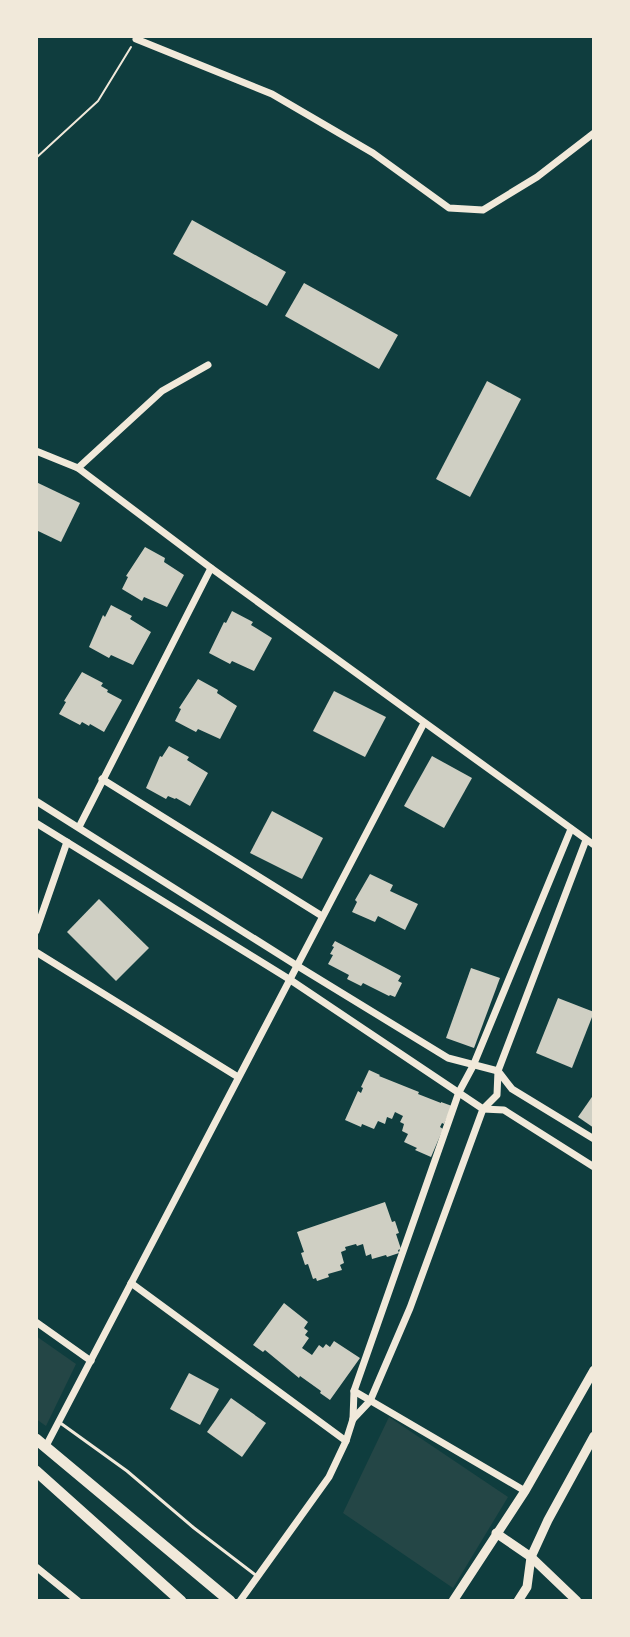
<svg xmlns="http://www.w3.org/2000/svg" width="630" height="1637" font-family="'Fira Sans',sans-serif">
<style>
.green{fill:#244646}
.building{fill:#cfcfc3}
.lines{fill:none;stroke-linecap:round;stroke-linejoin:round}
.path{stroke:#f1e9da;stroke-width:2}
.service{stroke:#f1e9da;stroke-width:3}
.minor{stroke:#f1e9da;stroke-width:7}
.tertiary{stroke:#f1e9da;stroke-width:9}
.primary{stroke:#f1e9da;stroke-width:11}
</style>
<rect width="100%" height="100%" fill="#0f3d3e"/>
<g class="green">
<polygon points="36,1336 76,1364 46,1426 36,1419"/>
<polygon points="389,1417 508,1497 453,1588 343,1513"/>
</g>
<g class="building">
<polygon points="192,220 286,272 267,306 173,254"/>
<polygon points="304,283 398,335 379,369 285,316"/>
<polygon points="487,381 521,399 470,497 436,479"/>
<polygon points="36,482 80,503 61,542 36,530"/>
<polygon points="145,547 165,558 164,562 184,575 167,607 144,597 142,601 122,589 128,577 126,576"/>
<polygon points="111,605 132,616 130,619 151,632 133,665 111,655 109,658 89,647 103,615 105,617"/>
<polygon points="232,611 253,622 251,625 272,638 254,671 232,661 230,664 209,653 224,622 226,623"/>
<polygon points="82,672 103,683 101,686 108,690 107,692 122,700 104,732 90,724 89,726 82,722 80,725 59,714 66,702 64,701"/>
<polygon points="198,679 218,690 217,693 237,706 220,739 198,729 196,732 175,721 181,709 179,708"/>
<polygon points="334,691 386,717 365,757 313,731"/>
<polygon points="169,746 189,757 187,760 208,773 190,806 176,798 175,799 168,796 166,799 146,788 160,756 162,757"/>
<polygon points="432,756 472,778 444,828 404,806"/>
<polygon points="272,811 323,838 302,879 250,853"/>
<polygon points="370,874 393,885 390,891 418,904 405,930 378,916 375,922 352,912 357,902 355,900"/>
<polygon points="99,899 149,948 116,981 67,932"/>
<polygon points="335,941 401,976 398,981 402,983 395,997 390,995 389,996 363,983 361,986 347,979 349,975 328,964 333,955 330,954 334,947 332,946"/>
<polygon points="471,968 500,978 474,1048 446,1038"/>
<polygon points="558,998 594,1012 572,1068 536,1053"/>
<polygon points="369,1070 380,1075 379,1076 419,1092 418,1094 441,1103 441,1102 452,1106 444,1124 442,1123 440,1127 443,1129 431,1157 415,1150 417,1148 404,1142 408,1134 402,1131 404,1124 400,1122 403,1116 395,1112 392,1119 387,1117 385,1124 378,1121 374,1129 362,1124 361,1127 345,1120 358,1091 361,1093 363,1088 361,1087"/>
<polygon points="594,1094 594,1128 578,1117"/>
<polygon points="385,1202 392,1222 395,1221 399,1233 396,1234 401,1249 398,1250 399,1253 387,1257 386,1255 372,1259 371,1254 366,1256 363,1244 357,1246 356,1244 345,1247 346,1250 341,1252 344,1263 340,1265 342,1270 328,1274 329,1277 317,1281 316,1278 313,1279 308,1264 305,1265 301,1253 304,1252 297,1232"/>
<polygon points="284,1303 308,1322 304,1328 308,1331 305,1335 309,1338 302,1348 312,1355 319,1345 323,1348 326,1344 330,1347 334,1341 360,1358 330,1400 320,1393 321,1391 300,1376 299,1378 265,1350 263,1352 253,1345"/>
<polygon points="189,1373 219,1389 200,1425 170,1409"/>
<polygon points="231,1398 266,1423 242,1457 207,1432"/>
</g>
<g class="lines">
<polyline class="path" points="36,158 98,101 131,47"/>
<polyline class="service" points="59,1422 127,1471 194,1528 258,1577"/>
<g class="minor">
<polyline points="136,39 272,94 373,153 449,208 483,210 537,177 594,133"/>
<polyline points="36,451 78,468 162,391 208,365"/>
<polyline points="78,468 211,568 594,845"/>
<polyline points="102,779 322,916"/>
<polyline points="36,801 296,965 448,1058 498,1071 512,1089 594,1139"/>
<polyline points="36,823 289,979 483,1109 504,1110 594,1167"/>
<polyline points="79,827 211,568"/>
<polyline points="36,931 67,842"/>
<polyline points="36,952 238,1077"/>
<polyline points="131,1283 346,1441"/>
<polyline points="36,1322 91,1361"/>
<polyline points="354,1391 525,1491"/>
<polyline points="353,1419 370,1401 410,1308 483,1109 497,1095 498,1071 586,840"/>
<polyline points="46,1446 424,723"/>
<polyline points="36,1567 78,1601"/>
<polyline points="240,1601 329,1477 346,1441 353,1419 354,1391 459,1092 473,1066 571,829"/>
</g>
<g class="tertiary">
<polyline points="496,1533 531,1557 577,1601"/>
<polyline points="453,1601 525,1491 594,1370"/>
<polyline points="518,1601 527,1587 531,1557 548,1520 594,1436"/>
</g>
<g class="primary">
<polyline points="36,1439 230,1601"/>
<polyline points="36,1471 181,1601"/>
</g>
</g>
<rect width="630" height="1637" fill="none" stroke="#f1e9da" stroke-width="76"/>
</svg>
